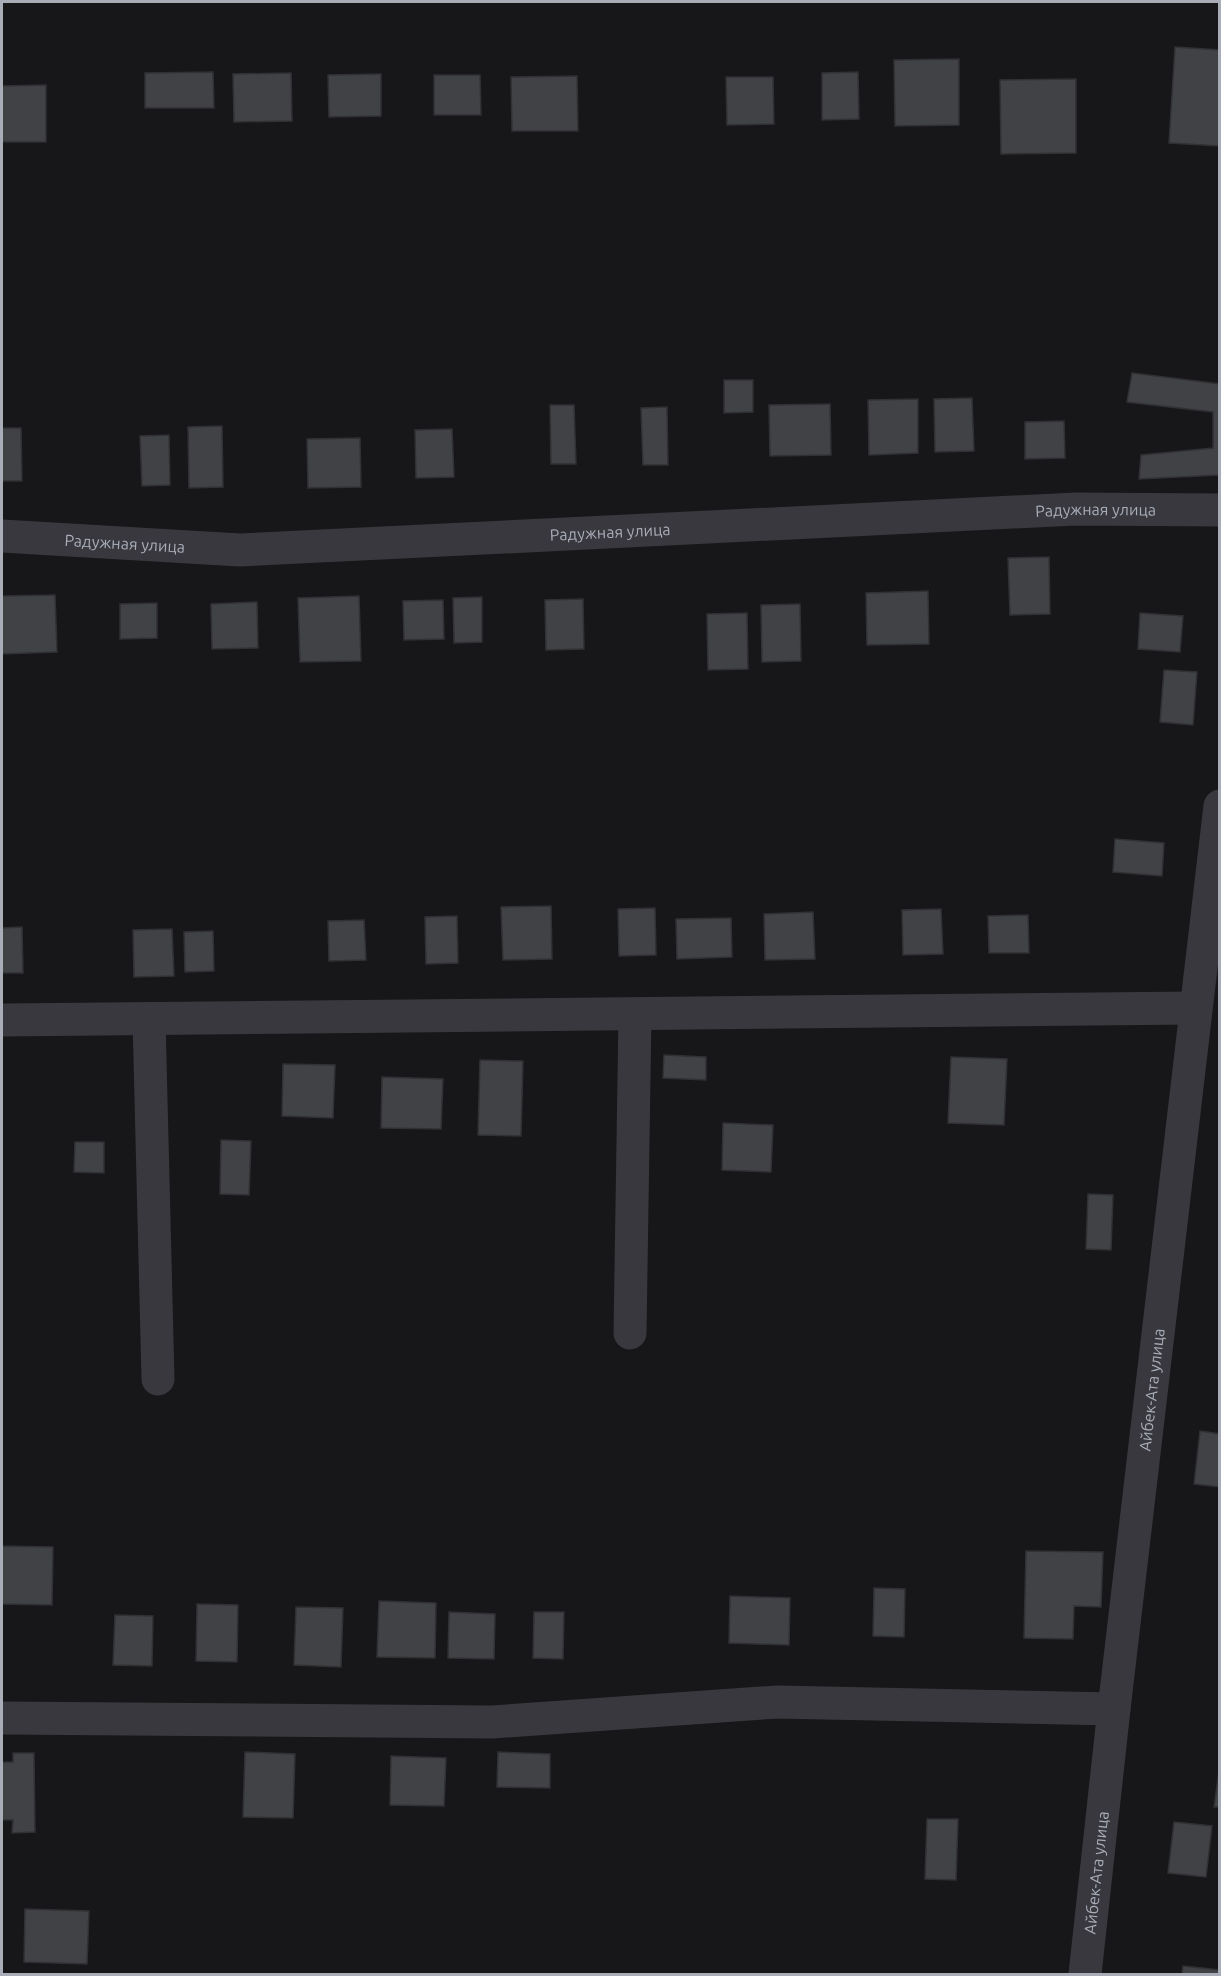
<svg xmlns="http://www.w3.org/2000/svg" width="1221" height="1976" font-family="Ubuntu,sans-serif">
<style>
.building{fill:#414246;stroke:#313135;stroke-width:1.5}
.lines{fill:none;stroke-linecap:round;stroke-linejoin:round}
.street{stroke:#38383e;stroke-width:33}
.labels{text-anchor:middle;dominant-baseline:central;stroke-width:5;stroke-linejoin:round;paint-order:stroke}
.street-label{font-size:16px;fill:#a9adb8;stroke:#121214}
</style>
<rect width="100%" height="100%" fill="#171719"/>
<g class="building">
<polygon points="1175,47 1220,50 1220,146 1169,143"/>
<polygon points="959,59 959,125 895,126 894,60"/>
<polygon points="213,72 214,108 145,108 145,73"/>
<polygon points="858,72 859,119 822,120 822,73"/>
<polygon points="291,73 292,121 234,122 233,74"/>
<polygon points="381,74 381,116 329,117 328,75"/>
<polygon points="434,75 480,75 481,115 434,115"/>
<polygon points="577,76 578,131 512,131 511,77"/>
<polygon points="726,77 773,77 774,124 727,125"/>
<polygon points="1076,79 1076,153 1001,154 1000,80"/>
<polygon points="46,85 46,142 2,142 2,86"/>
<polygon points="1132,373 1220,384 1220,475 1139,479 1141,455 1213,448 1213,412 1127,402"/>
<polygon points="724,380 753,380 753,412 724,413"/>
<polygon points="972,398 974,451 935,452 934,399"/>
<polygon points="918,399 918,453 869,455 868,400"/>
<polygon points="830,404 831,455 770,456 769,405"/>
<polygon points="550,405 574,405 576,464 551,464"/>
<polygon points="667,407 668,465 643,465 641,408"/>
<polygon points="1064,421 1065,458 1025,459 1025,422"/>
<polygon points="222,426 223,487 189,488 188,427"/>
<polygon points="2,428 21,428 22,481 2,481"/>
<polygon points="452,429 454,477 416,478 415,430"/>
<polygon points="169,435 170,485 142,486 140,436"/>
<polygon points="360,438 361,487 308,488 307,439"/>
<polygon points="1049,557 1050,614 1010,615 1008,558"/>
<polygon points="928,591 929,644 867,645 866,593"/>
<polygon points="55,595 57,652 2,654 2,596"/>
<polygon points="359,596 361,661 300,662 298,598"/>
<polygon points="482,597 482,642 454,643 453,598"/>
<polygon points="583,599 584,649 546,650 545,600"/>
<polygon points="443,600 444,639 404,640 403,601"/>
<polygon points="257,602 258,648 212,649 211,604"/>
<polygon points="157,603 157,638 120,639 120,604"/>
<polygon points="800,604 801,661 762,662 761,605"/>
<polygon points="747,613 748,669 708,670 707,614"/>
<polygon points="1140,613 1183,616 1180,652 1138,649"/>
<polygon points="1164,670 1197,672 1193,725 1160,722"/>
<polygon points="1115,839 1164,843 1162,876 1113,872"/>
<polygon points="551,906 552,959 503,960 501,907"/>
<polygon points="655,908 656,955 619,956 618,909"/>
<polygon points="941,909 943,954 903,955 902,910"/>
<polygon points="813,912 815,959 765,960 764,914"/>
<polygon points="1028,915 1029,953 989,953 988,916"/>
<polygon points="457,916 458,963 426,964 425,917"/>
<polygon points="731,918 732,957 677,959 676,919"/>
<polygon points="364,920 366,960 329,961 328,921"/>
<polygon points="22,927 23,973 2,973 2,928"/>
<polygon points="172,929 174,976 134,977 133,930"/>
<polygon points="213,931 214,971 185,972 184,932"/>
<polygon points="664,1055 706,1057 706,1080 663,1078"/>
<polygon points="951,1057 1007,1059 1004,1125 948,1123"/>
<polygon points="480,1060 523,1061 521,1136 478,1135"/>
<polygon points="283,1064 335,1065 333,1118 282,1116"/>
<polygon points="382,1077 443,1079 441,1129 381,1128"/>
<polygon points="723,1123 773,1125 771,1172 722,1170"/>
<polygon points="221,1140 251,1141 249,1195 220,1194"/>
<polygon points="75,1142 104,1142 104,1173 74,1172"/>
<polygon points="1088,1194 1113,1195 1111,1250 1086,1249"/>
<polygon points="1200,1431 1220,1434 1220,1487 1194,1484"/>
<polygon points="2,1546 53,1547 52,1605 2,1604"/>
<polygon points="1026,1551 1103,1552 1101,1607 1074,1606 1073,1639 1024,1638"/>
<polygon points="874,1588 905,1589 904,1637 873,1636"/>
<polygon points="730,1596 790,1598 789,1645 729,1643"/>
<polygon points="379,1601 436,1603 435,1658 377,1657"/>
<polygon points="197,1604 238,1605 237,1662 196,1661"/>
<polygon points="296,1607 343,1608 341,1667 294,1665"/>
<polygon points="449,1612 495,1614 494,1659 448,1658"/>
<polygon points="534,1612 564,1612 563,1659 533,1658"/>
<polygon points="115,1615 153,1616 152,1666 113,1665"/>
<polygon points="245,1752 295,1754 293,1818 243,1817"/>
<polygon points="498,1752 550,1754 550,1788 497,1787"/>
<polygon points="13,1753 34,1753 35,1832 12,1833 13,1820 2,1820 2,1762 13,1762"/>
<polygon points="391,1756 446,1758 444,1806 390,1805"/>
<polygon points="1220,1764 1220,1807 1214,1807"/>
<polygon points="927,1819 958,1819 956,1880 925,1879"/>
<polygon points="1174,1822 1212,1826 1206,1877 1168,1873"/>
<polygon points="25,1909 89,1911 87,1964 24,1962"/>
<polygon points="1183,1966 1220,1970 1220,1974 1182,1974"/>
</g>
<g class="lines">
<g class="street">
<path id="s1" d="M 2,536 L 240,550 L 1076,509 L 1220,510"/>
<polyline points="149,1019 158,1379"/>
<polyline points="2,1020 1195,1008"/>
<polyline points="630,1333 635,1014"/>
<polyline points="2,1718 492,1722 777,1702 1114,1709"/>
<path id="s2" d="M 1085,1974 L 1114,1709 L 1220,806"/>
</g>
</g>
<g class="labels">
<g class="street-label">
<text stroke="none"><textPath href="#s1" startOffset="1095">Радужная улица</textPath></text>
<text stroke="none"><textPath href="#s1" startOffset="609">Радужная улица</textPath></text>
<text stroke="none"><textPath href="#s1" startOffset="123">Радужная улица</textPath></text>
<text stroke="none"><textPath href="#s2" startOffset="588">Айбек-Ата улица</textPath></text>
<text stroke="none"><textPath href="#s2" startOffset="102">Айбек-Ата улица</textPath></text>
</g>
</g>
<rect width="1221" height="1976" fill="none" stroke="#a9adb8" stroke-width="6"/>
</svg>
